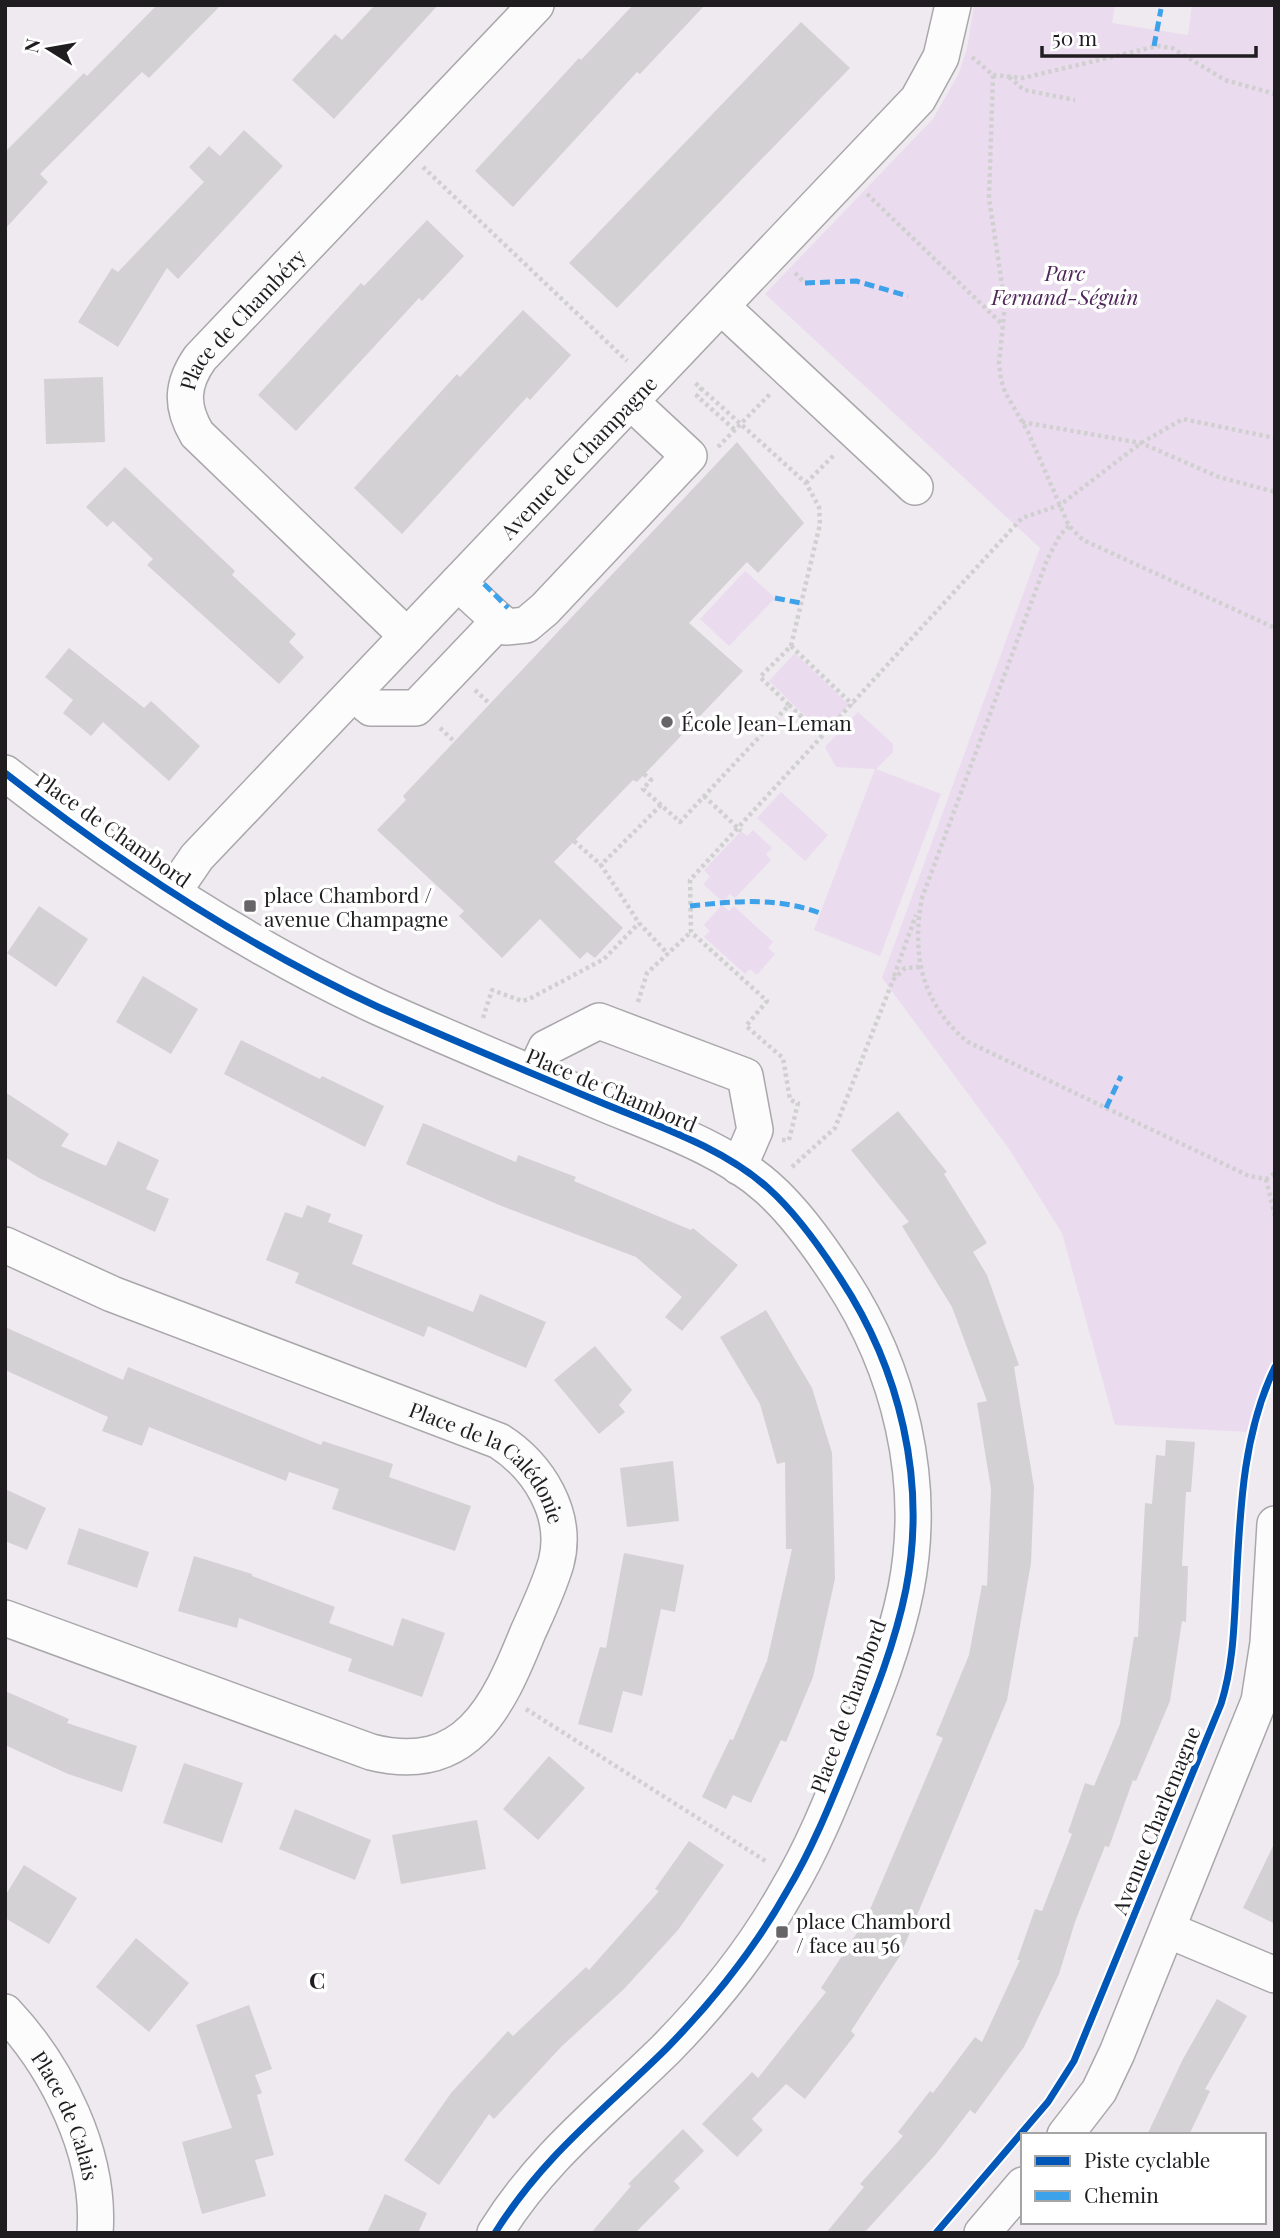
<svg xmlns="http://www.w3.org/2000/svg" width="1280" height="2238" font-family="'Playfair Display',serif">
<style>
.green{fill:#ebdbef}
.building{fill:#d4d1d4}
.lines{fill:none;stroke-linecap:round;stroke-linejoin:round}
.minor-casing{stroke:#aaa7ab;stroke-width:38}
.path{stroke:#d1d0d1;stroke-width:4.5;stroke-dasharray:3.5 3.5;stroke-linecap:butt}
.minor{stroke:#fcfcfd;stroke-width:35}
.quiet{stroke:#3da2ea;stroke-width:5;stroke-dasharray:10 5;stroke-linecap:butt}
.cycleway-casing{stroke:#fff;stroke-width:11}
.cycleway{stroke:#0057b8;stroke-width:7}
.poi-dot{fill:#676568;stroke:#fff;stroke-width:2.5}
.labels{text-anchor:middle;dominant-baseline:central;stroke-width:7;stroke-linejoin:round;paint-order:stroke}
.park-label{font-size:21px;font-style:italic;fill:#4e2659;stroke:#fff}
.street-label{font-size:21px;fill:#1f1d20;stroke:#fff}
.poi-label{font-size:21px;fill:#1f1d20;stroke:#fff;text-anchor:start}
.neighbourhood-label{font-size:23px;font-weight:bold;fill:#1f1d20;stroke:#fff}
</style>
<rect width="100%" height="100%" fill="#eeeaef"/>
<g class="green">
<polygon points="974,5 1115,5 1112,23 1188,35 1192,5 1275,5 1275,1355 1260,1389 1249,1432 1115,1425 1062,1233 1009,1149 882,978 1040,548 765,294 933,119 958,75 967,49"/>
<polygon points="745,571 775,598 729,646 700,619"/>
<polygon points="795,653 849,705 822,732 769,681"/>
<polygon points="858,712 893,744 893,752 876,769 941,794 880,956 814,930 875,769 836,767 825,747"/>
<polygon points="781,792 828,835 805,861 757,818"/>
<polygon points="753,830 772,848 766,854 771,860 735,898 730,894 723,902 703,884 710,877 704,870 741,831 747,836"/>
<polygon points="722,905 729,911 734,906 773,942 768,948 775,954 757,975 750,969 745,974 704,937 710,931 704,925"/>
</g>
<g class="building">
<polygon points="157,5 221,5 149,78 142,72 40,174 48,182 5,229 5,152 84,73 87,76"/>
<polygon points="375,5 438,5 334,119 292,80 335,34 342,40"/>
<polygon points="633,5 705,5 640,74 637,72 513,207 475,171 579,58 581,60"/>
<polygon points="801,22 850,68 617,308 569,263"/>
<polygon points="244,130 283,166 178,279 167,268 118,347 78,322 112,268 118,272 204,182 189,167 209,146 220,156"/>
<polygon points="427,220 464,256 422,301 419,298 296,431 258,395 361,283 364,286"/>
<polygon points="523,310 571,355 530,400 527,397 402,534 354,488 457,374 460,377"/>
<polygon points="103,377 105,442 46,444 44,379"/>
<polygon points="737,442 804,523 758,573 747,562 689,623 743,671 637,782 633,780 554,862 623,928 595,958 587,952 580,959 540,919 502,958 459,916 464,911 377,830 406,800 403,796"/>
<polygon points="125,467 235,571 232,575 296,634 289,642 304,657 279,684 147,565 153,559 113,521 107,527 86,507"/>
<polygon points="69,648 144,708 151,701 200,746 169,781 103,722 91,736 63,713 73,700 45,677"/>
<polygon points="39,906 88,939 56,987 7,953"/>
<polygon points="143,976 198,1009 171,1054 116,1022"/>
<polygon points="241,1040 320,1079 322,1076 384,1106 365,1147 224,1074"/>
<polygon points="5,1092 69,1134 61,1146 106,1166 118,1141 159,1160 146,1189 169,1199 155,1232 39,1178 5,1157"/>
<polygon points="898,1111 947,1172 944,1174 987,1243 973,1252 987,1275 1019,1365 1014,1367 1034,1487 1031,1563 1007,1700 900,1956 851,2031 855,2035 805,2099 786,2084 752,2119 763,2130 737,2157 702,2124 752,2072 758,2078 826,1992 821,1988 866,1919 943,1738 936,1735 969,1655 982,1585 987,1586 991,1489 977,1403 987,1401 952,1307 902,1226 909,1222 851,1150"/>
<polygon points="423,1123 516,1162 518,1155 576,1177 574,1181 691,1230 693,1228 738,1265 682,1331 665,1317 682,1297 636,1257 499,1205 406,1164"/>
<polygon points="307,1205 331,1214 328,1222 363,1235 352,1264 473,1312 480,1294 546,1322 526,1368 428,1326 424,1337 295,1283 299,1273 266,1260 285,1212 302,1218"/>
<polygon points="766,1310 812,1388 832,1453 835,1579 813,1677 786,1742 781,1740 751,1803 733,1795 726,1809 702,1797 730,1739 733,1740 767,1661 792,1549 786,1549 785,1462 777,1464 760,1404 720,1337"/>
<polygon points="5,1327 123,1380 128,1367 321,1445 323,1441 393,1464 389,1477 471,1506 455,1551 332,1509 339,1489 289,1472 286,1481 149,1427 142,1446 102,1431 108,1417 5,1370"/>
<polygon points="595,1346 632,1390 619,1405 625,1412 599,1434 554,1380"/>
<polygon points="1166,1440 1195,1442 1191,1492 1186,1492 1182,1566 1188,1566 1186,1622 1182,1621 1170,1701 1136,1781 1133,1780 1109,1847 1105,1846 1075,1922 1059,1974 1024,2047 975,2114 970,2110 935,2155 864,2233 826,2233 864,2187 860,2184 903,2136 898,2132 930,2091 933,2093 975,2037 982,2042 1020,1960 1017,1960 1035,1909 1042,1911 1072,1834 1068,1832 1085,1783 1094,1786 1120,1724 1134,1637 1138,1637 1145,1503 1152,1504 1156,1455 1165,1456"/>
<polygon points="673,1461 679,1521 627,1527 620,1468"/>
<polygon points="5,1489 46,1508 27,1550 5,1541"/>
<polygon points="79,1528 149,1552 137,1588 67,1564"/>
<polygon points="624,1553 684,1565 675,1612 661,1609 642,1696 623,1691 612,1733 578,1724 600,1647 606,1648"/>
<polygon points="194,1556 252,1574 252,1576 335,1607 329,1623 393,1646 402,1618 445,1633 422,1697 348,1671 352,1659 239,1618 237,1628 178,1611"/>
<polygon points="5,1691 69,1719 67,1723 137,1746 122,1792 68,1774 5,1745"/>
<polygon points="549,1756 585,1788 538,1840 503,1809"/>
<polygon points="184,1763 243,1783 222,1843 163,1823"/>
<polygon points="295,1809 371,1840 355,1880 279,1849"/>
<polygon points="477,1820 486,1869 401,1884 392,1835"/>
<polygon points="689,1841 724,1865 678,1930 623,1990 562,2046 494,2119 489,2114 439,2185 404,2160 451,2093 508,2031 513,2036 586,1967 589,1970 659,1891 655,1889"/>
<polygon points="1275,1842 1275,1924 1243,1908"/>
<polygon points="24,1865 77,1898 49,1944 5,1918 5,1896"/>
<polygon points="136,1938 189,1983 149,2032 96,1987"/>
<polygon points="1217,1999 1247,2016 1205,2089 1210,2091 1189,2135 1147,2135 1183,2059"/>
<polygon points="249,2005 272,2069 255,2075 262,2093 257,2095 274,2155 255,2160 266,2196 202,2214 182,2142 232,2128 196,2025"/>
<polygon points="683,2129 704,2151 674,2181 680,2188 635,2233 591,2233 631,2186 628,2184"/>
<polygon points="385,2194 427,2213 418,2233 367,2233"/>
</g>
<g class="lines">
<defs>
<g id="minor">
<polyline points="722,307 915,487"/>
<polyline points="458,583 506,627 526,625 545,609 689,456 631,402"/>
<path id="s1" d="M 407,636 L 197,434 C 181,407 181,385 200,358 L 536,5"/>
<polyline points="354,694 371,708 416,708 498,622"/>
<path d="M 5,773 C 120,863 245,945 378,1007 C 452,1040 526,1071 600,1102 C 657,1126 722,1147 768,1188 C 796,1213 820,1247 840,1278 C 900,1369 927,1481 906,1589 C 895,1644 874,1696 853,1748 C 833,1797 814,1846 787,1891 C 754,1950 713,2001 666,2049 C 603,2111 543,2156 495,2233"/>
<path id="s2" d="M 173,892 L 197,857 L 918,99 L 941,57 L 953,5"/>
<polyline points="534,1074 546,1048 599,1021 745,1076 755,1130 739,1167"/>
<path id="s3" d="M 5,1245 L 112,1294 L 499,1441 C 538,1466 569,1514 556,1563 C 549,1587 538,1610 528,1632 C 498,1707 466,1776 371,1752 L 5,1618"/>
<polyline points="1168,1930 1275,1975"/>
<path id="s4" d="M 5,2012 C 57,2067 101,2154 95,2233"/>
<polyline points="1065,2135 1099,2091 1117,2053 1259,1701 1268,1643 1275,1524"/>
<polyline points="982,2233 1023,2185"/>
</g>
</defs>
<use href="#minor" class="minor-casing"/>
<g class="path">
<polyline points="972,57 993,75 989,198 1005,305 999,363 1001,379 1005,392 1028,432 1069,526 1083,540 1275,628"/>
<polyline points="993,75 1023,78 1158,46 1172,48 1225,80 1275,94"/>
<polyline points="1009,77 1024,90 1075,100"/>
<polyline points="423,167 627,361"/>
<polyline points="867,194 1002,324"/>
<polyline points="795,273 805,283"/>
<polyline points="702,388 697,396 735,430"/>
<polyline points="1022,422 1141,443 1219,477 1275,492"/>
<polyline points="718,447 771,393"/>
<polyline points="806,483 835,454"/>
<path d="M 1069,526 L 1060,535 L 1047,560 L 922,898 C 911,954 922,1005 968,1042 L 1249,1176 L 1266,1179 L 1275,1173"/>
<polyline points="791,646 853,705"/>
<polyline points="475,690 490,704"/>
<polyline points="789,705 824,737"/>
<polyline points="440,728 455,742"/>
<polyline points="644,774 651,780 643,789 680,822 789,705 760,677 791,646 820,524 819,507 806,483 693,381"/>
<polyline points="704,796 741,831"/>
<polyline points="661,805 601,865 639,923 668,954"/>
<polyline points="574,841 601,865"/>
<polyline points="894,976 916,915"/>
<polyline points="638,1002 647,973 691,932"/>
<polyline points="483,1018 492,990 522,1001 529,999 604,959 639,923"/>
<polyline points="782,1140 789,1140 798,1103 790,1100 783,1058 746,1026 767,1001 691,932 690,880 1022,518 1060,505 1141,443 1183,419 1275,438"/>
<polyline points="792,1167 835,1128 893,980 905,968 920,967"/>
<polyline points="1266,1179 1275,1217"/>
<polyline points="526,1709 767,1862"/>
</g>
<use href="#minor" class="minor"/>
<g class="quiet">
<polyline points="1154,46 1161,9"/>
<polyline points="805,283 856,281 908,296"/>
<polyline points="484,584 508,608"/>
<polyline points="775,598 801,603"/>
<polyline points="837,723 843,729"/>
<path d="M 690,906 C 735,901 776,897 820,913"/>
<polyline points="1106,1108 1121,1076"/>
</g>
<defs>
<g id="cycleway">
<path d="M 5,773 C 120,863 245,945 378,1007 C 452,1040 526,1071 600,1102 C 657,1126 722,1147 768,1188 C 796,1213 820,1247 840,1278 C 900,1369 927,1481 906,1589 C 895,1644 874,1696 853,1748 C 833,1797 814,1846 787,1891 C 754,1950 713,2001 666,2049 C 603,2111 543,2156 495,2233"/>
<path d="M 936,2233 L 1048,2102 L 1074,2061 L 1221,1704 C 1233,1666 1234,1628 1236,1588 C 1240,1514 1242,1435 1275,1367"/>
</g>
</defs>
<use href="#cycleway" class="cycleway-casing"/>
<use href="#cycleway" class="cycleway"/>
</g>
<g class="poi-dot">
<circle cx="667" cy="722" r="7"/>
<rect x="243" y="899" width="14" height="14" rx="3.5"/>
<rect x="775" y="1925" width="14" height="14" rx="3.5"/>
</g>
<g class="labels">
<g class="park-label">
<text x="1065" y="272">Parc<tspan x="1065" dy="24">Fernand-Séguin</tspan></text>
</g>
<g class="street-label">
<text stroke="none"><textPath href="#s1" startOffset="429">Place de Chambéry</textPath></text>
<text stroke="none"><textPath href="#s2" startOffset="595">Avenue de Champagne</textPath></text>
<text transform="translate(114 829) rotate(35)">Place de Chambord</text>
<text transform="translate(612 1089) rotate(23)">Place de Chambord</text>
<text stroke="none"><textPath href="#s3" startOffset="536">Place de la Calédonie</textPath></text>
<text transform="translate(847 1706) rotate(-70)">Place de Chambord</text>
<text transform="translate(1155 1820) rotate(-68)">Avenue Charlemagne</text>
<text stroke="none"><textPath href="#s4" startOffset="122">Place de Calais</textPath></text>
</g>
<g class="poi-label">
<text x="681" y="722">École Jean-Leman</text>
<text x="264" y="894">place Chambord /<tspan x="264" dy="24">avenue Champagne</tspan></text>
<text x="796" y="1920">place Chambord<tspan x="796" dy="24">/ face au 56</tspan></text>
</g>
<g class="neighbourhood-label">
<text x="317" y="1979">C</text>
</g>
</g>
<rect width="1280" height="2238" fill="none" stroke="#1f1d20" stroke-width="14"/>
<rect x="1021" y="2133" width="245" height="91" fill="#ffffff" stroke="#a5a5a6" stroke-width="2"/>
<rect x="1035" y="2156" width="35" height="10" fill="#0057b8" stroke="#a5a5a6" stroke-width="2"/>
<text x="1084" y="2168" font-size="21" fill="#1f1d20">Piste cyclable</text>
<rect x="1035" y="2191" width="35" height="10" fill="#3da2ea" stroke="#a5a5a6" stroke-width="2"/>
<text x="1084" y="2203" font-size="21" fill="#1f1d20">Chemin</text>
<g transform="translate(49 49) rotate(281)" stroke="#ffffff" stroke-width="5" paint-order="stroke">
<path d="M0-5L12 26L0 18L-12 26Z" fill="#1f1d20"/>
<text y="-10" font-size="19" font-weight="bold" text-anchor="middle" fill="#1f1d20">N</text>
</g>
<path d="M1042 46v10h214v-10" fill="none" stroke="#1f1d20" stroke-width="3.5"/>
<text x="1052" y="46" font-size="21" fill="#1f1d20" stroke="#ffffff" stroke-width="5" paint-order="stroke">50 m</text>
</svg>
